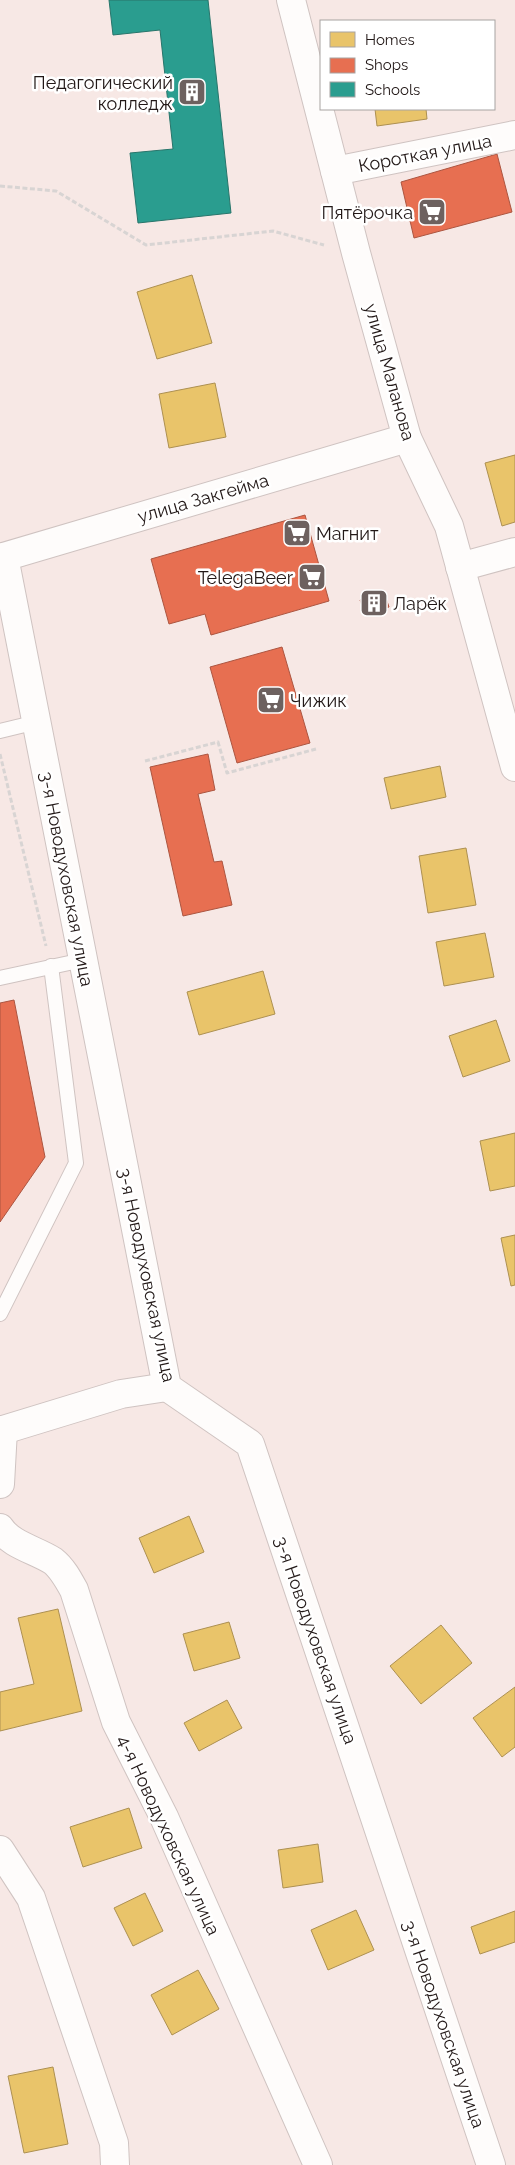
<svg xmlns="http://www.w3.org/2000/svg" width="515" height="2165" font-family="Raleway,sans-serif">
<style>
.homes{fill:#e9c46a;stroke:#ad9051}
.shops{fill:#e76f51;stroke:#ac5540}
.schools{fill:#2a9d8f;stroke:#28756b}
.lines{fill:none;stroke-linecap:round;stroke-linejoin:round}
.lane-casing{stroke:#cfc3c1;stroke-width:16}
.street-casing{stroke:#cfc3c1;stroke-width:30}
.secondary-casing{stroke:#cfc3c1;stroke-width:30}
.path{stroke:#d8d4d3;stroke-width:3;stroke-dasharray:5 2.5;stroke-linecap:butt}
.lane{stroke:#fefcfb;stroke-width:14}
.street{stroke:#fefcfb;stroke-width:28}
.secondary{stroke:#fefcfb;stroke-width:28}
.labels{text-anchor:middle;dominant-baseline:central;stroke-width:5;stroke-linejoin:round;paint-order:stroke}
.poi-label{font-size:18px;fill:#221817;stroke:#fff;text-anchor:end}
.street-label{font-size:18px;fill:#221817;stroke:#fff}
</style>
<rect width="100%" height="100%" fill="#f7e8e5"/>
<g class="homes">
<polygon points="375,109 426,109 427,119 377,126"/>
<polygon points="192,275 212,343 157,359 137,292"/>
<polygon points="215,383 226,437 169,448 159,394"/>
<polygon points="515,455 515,522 502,526 485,463"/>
<polygon points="440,766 446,797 391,809 384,778"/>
<polygon points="466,848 476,905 428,913 419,856"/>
<polygon points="485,933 494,977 444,986 436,942"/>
<polygon points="263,971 275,1014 199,1035 187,992"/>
<polygon points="496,1020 510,1061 463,1077 449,1036"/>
<polygon points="515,1133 515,1186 490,1191 480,1141"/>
<polygon points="515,1235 515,1285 511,1286 501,1238"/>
<polygon points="189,1516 204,1552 154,1573 139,1538"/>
<polygon points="58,1609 82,1711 0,1731 0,1692 34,1684 18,1618"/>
<polygon points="229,1622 240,1658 194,1671 183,1634"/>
<polygon points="441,1625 472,1663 421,1704 390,1666"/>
<polygon points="515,1687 515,1747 502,1757 473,1718"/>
<polygon points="227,1700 242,1728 199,1751 184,1723"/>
<polygon points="129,1808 142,1848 83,1867 70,1827"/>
<polygon points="318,1844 323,1882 283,1888 278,1850"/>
<polygon points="145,1893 163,1931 133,1946 114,1908"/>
<polygon points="356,1910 374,1950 328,1970 311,1930"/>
<polygon points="515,1911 515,1942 480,1954 471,1927"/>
<polygon points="198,1970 219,2009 172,2035 151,1995"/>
<polygon points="53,2067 68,2144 24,2153 8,2076"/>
</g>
<g class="shops">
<polygon points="497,154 512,212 414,238 401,182"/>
<polygon points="305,515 329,601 211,635 205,614 169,624 151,559"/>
<polygon points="384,592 389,607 365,614 360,600"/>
<polygon points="282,647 310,743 237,763 210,667"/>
<polygon points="208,754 215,790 198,794 214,862 222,861 232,905 183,916 150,767"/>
<polygon points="14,1000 45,1157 0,1222 0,1003"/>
</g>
<polygon class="schools" points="109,0 208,0 231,213 138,223 130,153 173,149 160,30 113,35"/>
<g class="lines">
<defs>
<g id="lane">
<polyline points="0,731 37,722"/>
<polyline points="0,978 83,960"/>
<polyline points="0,1314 76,1163 51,966"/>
</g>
<g id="street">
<polyline points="335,171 515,135"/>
<polyline points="407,438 449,526 515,767"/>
<polyline points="4,557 167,1387 250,1444 491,2165"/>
<polyline points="460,567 515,552"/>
<polyline points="0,1431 121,1394 167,1387"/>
<polyline points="0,1484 3,1430"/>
<path d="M 0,1528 C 11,1545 36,1550 53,1561 C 62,1568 68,1579 74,1590 L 116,1722 L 164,1817 L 318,2165"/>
<polyline points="0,1850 31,1898 114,2143 115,2165"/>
</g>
<polyline id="secondary" points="0,558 407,438 356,253 291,0"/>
</defs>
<use href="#lane" class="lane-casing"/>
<use href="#street" class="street-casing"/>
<use href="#secondary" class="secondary-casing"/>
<g class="path">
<polyline points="0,186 56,191 146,245 273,231 324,245"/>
<polyline points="0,754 46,946"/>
<polyline points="145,761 218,742 227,773 316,749"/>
</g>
<use href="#lane" class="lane"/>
<use href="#street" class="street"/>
<use href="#secondary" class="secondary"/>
</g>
<defs>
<symbol id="building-square" viewBox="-11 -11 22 22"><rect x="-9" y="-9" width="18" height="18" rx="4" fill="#6d615f" stroke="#fff"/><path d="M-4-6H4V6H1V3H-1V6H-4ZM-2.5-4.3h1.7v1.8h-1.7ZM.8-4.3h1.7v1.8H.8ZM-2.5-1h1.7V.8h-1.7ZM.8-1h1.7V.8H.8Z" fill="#fff"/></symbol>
<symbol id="supermarket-square" viewBox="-11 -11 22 22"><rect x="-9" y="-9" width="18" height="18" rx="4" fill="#6d615f" stroke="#fff"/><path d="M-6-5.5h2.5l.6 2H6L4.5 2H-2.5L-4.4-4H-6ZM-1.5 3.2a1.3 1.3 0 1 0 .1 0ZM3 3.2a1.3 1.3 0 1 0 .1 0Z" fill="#fff"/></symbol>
</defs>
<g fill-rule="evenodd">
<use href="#building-square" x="176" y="76" width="32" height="32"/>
<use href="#supermarket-square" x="416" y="196" width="32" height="32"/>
<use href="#supermarket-square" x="281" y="517" width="32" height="32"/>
<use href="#supermarket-square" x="296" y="561" width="32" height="32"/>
<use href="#building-square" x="358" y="587" width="32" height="32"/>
<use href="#supermarket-square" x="255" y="684" width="32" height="32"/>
</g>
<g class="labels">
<g class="poi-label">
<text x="173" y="82">Педагогический<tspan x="173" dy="21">колледж</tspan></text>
<text x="413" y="212">Пятёрочка</text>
<text x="316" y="533" text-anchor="start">Магнит</text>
<text x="293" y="577">TelegaBeer</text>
<text x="393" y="603" text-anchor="start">Ларёк</text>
<text x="290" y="700" text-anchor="start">Чижик</text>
</g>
<g class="street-label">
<text transform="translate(425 153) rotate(-11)">Короткая улица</text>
<text transform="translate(390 372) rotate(74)">улица Маланова</text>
<text transform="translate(203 498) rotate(-16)">улица Закгейма</text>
<text transform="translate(67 879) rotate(79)">3-я Новодуховская улица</text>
<text transform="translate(147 1275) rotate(78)">3-я Новодуховская улица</text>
<text transform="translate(316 1640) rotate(71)">3-я Новодуховская улица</text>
<text transform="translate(169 1835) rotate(65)">4-я Новодуховская улица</text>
<text transform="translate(444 2024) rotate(71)">3-я Новодуховская улица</text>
</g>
</g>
<rect x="320" y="20" width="175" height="90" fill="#ffffff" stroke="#a7a3a2"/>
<rect x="330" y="32" width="25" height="15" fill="#e9c46a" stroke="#a7a3a2"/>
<text x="365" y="45" font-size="15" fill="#221817">Homes</text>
<rect x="330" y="58" width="25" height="15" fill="#e76f51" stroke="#a7a3a2"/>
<text x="365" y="70" font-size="15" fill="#221817">Shops</text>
<rect x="330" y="82" width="25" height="15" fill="#2a9d8f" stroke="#a7a3a2"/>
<text x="365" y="95" font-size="15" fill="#221817">Schools</text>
</svg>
